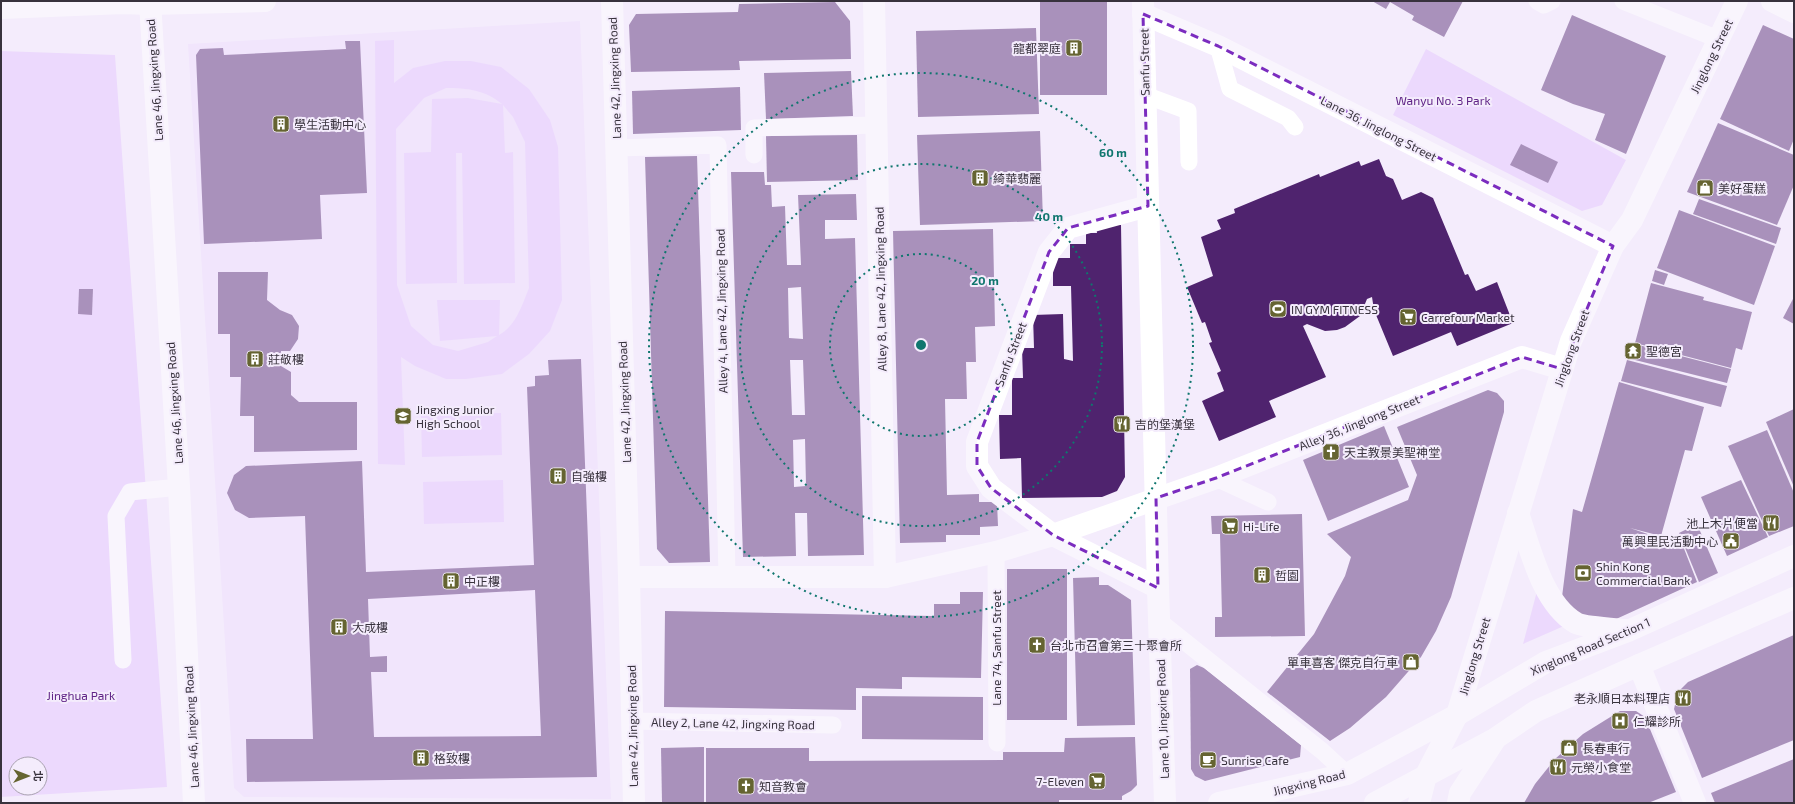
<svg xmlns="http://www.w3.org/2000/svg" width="1795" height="804" font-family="'Exo 2','Noto Sans TC',sans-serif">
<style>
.built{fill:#eddbfd}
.green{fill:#e2c2fe;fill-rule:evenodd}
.building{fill:#4f236e;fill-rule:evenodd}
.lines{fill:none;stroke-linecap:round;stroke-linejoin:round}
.lane{stroke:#fff;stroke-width:17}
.street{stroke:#fff;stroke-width:22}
.secondary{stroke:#fff;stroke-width:22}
.marked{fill:none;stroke:#7b2cbf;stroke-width:3;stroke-dasharray:8 5;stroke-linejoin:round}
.ring{fill:none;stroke:#0f766e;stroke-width:2;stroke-dasharray:2 4}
.labels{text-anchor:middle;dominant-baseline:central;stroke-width:4;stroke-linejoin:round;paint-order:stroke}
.poi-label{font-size:12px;fill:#38323d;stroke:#f4ecfc;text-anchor:start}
.street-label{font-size:12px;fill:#38323d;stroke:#f4ecfc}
.park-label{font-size:12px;fill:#612587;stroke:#f4ecfc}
.centre{fill:#0f766e;stroke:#f4ecfc;stroke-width:2}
.ring-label{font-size:12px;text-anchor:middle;font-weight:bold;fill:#0f766e;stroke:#f4ecfc;stroke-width:4;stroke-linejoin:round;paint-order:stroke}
</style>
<rect width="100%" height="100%" fill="#f4ecfc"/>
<polygon class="built" points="580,21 611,799 244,797 234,788 188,44"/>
<g class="green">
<path d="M 394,40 L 394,83 L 413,68 L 445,61 L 471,61 L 501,67 L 529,89 L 550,120 L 558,147 L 562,300 L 550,331 L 529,354 L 502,374 L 466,379 L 446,379 L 415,366 L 401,357 L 405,465 L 378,464 L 375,41 ZM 446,88 C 467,88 485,90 502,104 L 468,98 L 432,99 L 431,152 L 404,153 L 406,284 L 457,283 L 456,153 L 470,153 L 462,153 L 464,284 L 515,283 L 513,152 L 505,153 L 503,105 L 513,117 L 525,142 L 529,288 C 522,305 516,326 499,335 L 500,300 L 437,300 L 440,341 L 497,336 L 488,342 L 458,351 L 433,345 L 411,326 L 397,285 L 396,129 L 424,98 Z"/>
<polygon points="1426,49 1626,160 1602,205 1582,211 1393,115"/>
<path d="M 1,51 L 115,55 L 167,787 L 1,797 ZM 16,764 L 40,764 L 40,788 L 16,788 Z"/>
<polygon points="501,413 502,455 422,457 421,415"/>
<polygon points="503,480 504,522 424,524 423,482"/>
<polygon points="1537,591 1564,626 1523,644"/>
</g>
<g class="building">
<rect x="1040" y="1" width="67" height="94"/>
<polygon points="1372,1 1463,1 1444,37 1412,20 1414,16 1390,2 1386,9"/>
<polygon points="835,2 850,21 851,59 739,61 740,70 631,72 629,25 636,14 738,12 739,4"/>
<polygon points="1572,15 1666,56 1626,154 1595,140 1605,114 1573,104 1541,90"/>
<polygon points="1763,25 1794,39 1794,139 1789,151 1720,119"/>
<polygon points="1036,28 1039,114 918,117 916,31"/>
<polygon points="345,41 360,41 367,193 320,195 322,239 204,244 196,55 200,49 223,48 224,55 346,49"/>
<polygon points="851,71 853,116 766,119 764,73"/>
<polygon points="740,87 741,130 633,134 632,91"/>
<polygon points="1718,123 1794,155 1794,185 1777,225 1687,192"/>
<polygon points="1040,131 1043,221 920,225 917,135"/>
<polygon points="857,135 858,180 767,182 766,136"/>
<polygon points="1521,144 1558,162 1548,183 1510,165"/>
<polygon points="697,156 710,562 669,563 657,549 645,157"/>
<polygon points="1379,159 1386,176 1393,179 1402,200 1421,192 1433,198 1465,275 1468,274 1476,291 1497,282 1513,323 1457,346 1451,332 1393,356 1374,310 1372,297 1367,299 1360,316 1345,327 1337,330 1325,331 1307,324 1303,326 1326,377 1269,401 1276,417 1219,441 1202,401 1224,391 1217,373 1221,371 1209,343 1212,342 1205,322 1202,323 1187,287 1213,276 1201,237 1221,229 1217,220 1235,213 1234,209 1319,174 1320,177 1359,161 1361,166"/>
<path d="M 731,172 L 764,172 L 765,185 L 771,185 L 772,207 L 785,206 L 787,265 L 801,265 L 798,195 L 856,194 L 857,220 L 825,220 L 825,239 L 855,238 L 864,555 L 808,556 L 807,513 L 795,513 L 796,556 L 743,557 ZM 801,287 L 803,339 L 789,338 L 788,288 ZM 790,360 L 803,360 L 805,415 L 792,415 ZM 805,439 L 806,486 L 794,487 L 793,440 Z"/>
<polygon points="1699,199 1781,228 1776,244 1693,214"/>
<polygon points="1679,210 1775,246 1754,305 1657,268"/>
<polygon points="1096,225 1121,225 1125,477 1117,491 1102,497 1022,498 1021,458 1000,459 999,415 1012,415 1012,378 1023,378 1022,348 1034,348 1033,315 1063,314 1064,359 1073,361 1071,286 1053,286 1053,258 1070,258 1070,244 1086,244 1086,233 1097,233"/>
<polygon points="993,229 995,326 975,327 976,362 966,362 967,399 945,399 947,495 979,494 979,502 997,502 998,526 980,527 980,535 946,535 946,542 900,543 893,231"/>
<polygon points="1655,270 1668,274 1664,285 1652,281"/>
<polygon points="218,272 268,272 267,300 280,310 292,315 299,326 298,339 290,351 281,351 281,366 291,372 291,395 299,402 357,402 357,450 254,452 254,416 240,416 241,377 230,377 230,334 218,334"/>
<polygon points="1651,283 1704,297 1703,300 1752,312 1742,350 1736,348 1731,368 1635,343"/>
<polygon points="79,289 93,289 92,315 78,314"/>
<polygon points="1794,297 1794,324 1783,318"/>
<polygon points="1631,343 1731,369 1727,383 1627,358"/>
<path d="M 581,359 L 597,777 L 247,782 L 246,739 L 313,739 L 305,516 L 249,518 L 235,510 L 227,493 L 234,475 L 246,466 L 362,461 L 366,572 L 534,565 L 527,387 L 535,386 L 535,376 L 549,375 L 548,360 ZM 535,590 L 541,736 L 374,737 L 371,672 L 387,672 L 387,656 L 370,657 L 368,599 Z"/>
<polygon points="1627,360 1727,386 1721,407 1621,381"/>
<polygon points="1619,382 1704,407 1692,451 1685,450 1661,536 1630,528 1683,546 1697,582 1614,620 1583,618 1562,597 1573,509 1582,512"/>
<polygon points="1488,390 1497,393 1504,401 1504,412 1451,597 1436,631 1421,657 1386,697 1350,728 1330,741 1267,692 1314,634 1345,576 1351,557 1327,534 1408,500 1417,475 1397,427"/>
<polygon points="1794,409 1794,487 1766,422"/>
<polygon points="1384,426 1409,487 1328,521 1303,460"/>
<polygon points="1767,430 1794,493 1794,526 1769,536 1728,446"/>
<polygon points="1741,480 1768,537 1727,556 1701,497"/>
<polygon points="1302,514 1305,636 1215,637 1215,617 1222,617 1220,534 1212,534 1211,516"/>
<polygon points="1697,524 1718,573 1699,582 1679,533"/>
<rect x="1007" y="569" width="60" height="151"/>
<polygon points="1099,577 1099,585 1108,585 1131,600 1135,725 1077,726 1073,578"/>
<polygon points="960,592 983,592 981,678 902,677 902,689 856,688 856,710 664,707 665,611 934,616 934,604 960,604"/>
<polygon points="1794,635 1794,740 1702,778 1674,709 1678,692 1688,682"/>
<polygon points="1197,665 1204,668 1301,745 1300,757 1205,781 1195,776 1191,769 1190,669"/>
<polygon points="862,696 983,697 983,740 862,739"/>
<polygon points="1620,711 1636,711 1645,717 1676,792 1648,803 1524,803 1535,784 1555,759 1583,734"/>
<polygon points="1135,737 1137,785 1131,791 1122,796 1122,800 1059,800 1059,803 706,803 706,748 809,748 809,761 1003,760 1003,752 1064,752 1065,738"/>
<polygon points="704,747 704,802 662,802 661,748"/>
<polygon points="1794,759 1794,803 1715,803 1711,793"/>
</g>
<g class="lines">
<g class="lane">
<polyline points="1537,1 1544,5 1552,1"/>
<polyline points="1623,1 1718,39"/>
<polyline points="1218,46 1230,89 1288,118 1295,127"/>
<polyline points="1145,95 1188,111 1189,162"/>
<polyline points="616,148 718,145 727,577"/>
<polyline points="754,155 754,128 877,125"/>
<polyline points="1216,478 1268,502"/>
<polyline points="996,552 997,743"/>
<polyline points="1159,621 1322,751 1347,774"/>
<polyline points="123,660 116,516 130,492 179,487"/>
<polyline points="632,721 833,725"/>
</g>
<g class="street">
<polyline points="150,1 179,487 194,803"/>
<polyline points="612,1 629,577 634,803"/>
<polyline points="874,1 885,577"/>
<polyline points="1143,1 1158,588 1165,803"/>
<polyline points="1772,1 1794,12"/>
<polyline points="1,8 123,3 150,4 265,1"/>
<polyline points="1143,14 1218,46 1613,246"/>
<polyline points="1148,206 1068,228 1049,252 977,442 977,466 991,488 1053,535 1158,588"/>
<polyline points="629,577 885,577 996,552 1053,535 1216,478 1522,357 1562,369"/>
<polyline points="1639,665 1695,803"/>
<polyline points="1457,715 1571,341 1613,246 1632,220 1737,1"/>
</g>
<g class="secondary">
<path d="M 1518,513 C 1530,548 1542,603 1576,623 C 1583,627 1615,629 1625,630"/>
<polyline points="1219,803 1347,774 1457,715 1546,662 1628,631 1794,556"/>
<polyline points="1375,803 1493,740"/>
<polyline points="1419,803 1426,775 1457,715"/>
<polyline points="1458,803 1460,793 1496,738 1536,711 1639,665 1794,598"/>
</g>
</g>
<path d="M0 0H1795V804H0ZM 1143,14 L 1218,46 L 1613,246 L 1562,369 L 1522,357 L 1216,478 L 1156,498 L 1158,588 L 1053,535 L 991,488 L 977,466 L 977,442 L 1049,252 L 1068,228 L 1148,206 Z" fill="#f4ecfc" fill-opacity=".55" fill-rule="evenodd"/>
<path class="marked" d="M 1143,14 L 1218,46 L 1613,246 L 1562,369 L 1522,357 L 1216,478 L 1156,498 L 1158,588 L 1053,535 L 991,488 L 977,466 L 977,442 L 1049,252 L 1068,228 L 1148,206 Z"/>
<g class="ring">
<circle cx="921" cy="345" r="91"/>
<circle cx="921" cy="345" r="181"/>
<circle cx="921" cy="345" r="272"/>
</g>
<defs>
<symbol id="building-square" viewBox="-11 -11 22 22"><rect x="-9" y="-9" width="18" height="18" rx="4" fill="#656431" stroke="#f4ecfc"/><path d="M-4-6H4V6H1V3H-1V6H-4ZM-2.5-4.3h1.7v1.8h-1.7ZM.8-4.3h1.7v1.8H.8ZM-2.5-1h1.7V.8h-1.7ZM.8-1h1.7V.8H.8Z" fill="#fff"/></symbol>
<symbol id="shop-square" viewBox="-11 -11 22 22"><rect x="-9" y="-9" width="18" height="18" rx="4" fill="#656431" stroke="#f4ecfc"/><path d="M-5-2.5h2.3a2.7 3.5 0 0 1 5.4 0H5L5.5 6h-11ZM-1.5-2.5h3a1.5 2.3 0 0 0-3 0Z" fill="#fff"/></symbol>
<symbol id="stadium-square" viewBox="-11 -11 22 22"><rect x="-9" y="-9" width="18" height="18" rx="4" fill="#656431" stroke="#f4ecfc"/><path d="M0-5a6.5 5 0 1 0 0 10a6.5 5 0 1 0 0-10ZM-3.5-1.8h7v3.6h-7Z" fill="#fff"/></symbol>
<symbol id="supermarket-square" viewBox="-11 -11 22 22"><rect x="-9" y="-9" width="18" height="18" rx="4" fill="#656431" stroke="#f4ecfc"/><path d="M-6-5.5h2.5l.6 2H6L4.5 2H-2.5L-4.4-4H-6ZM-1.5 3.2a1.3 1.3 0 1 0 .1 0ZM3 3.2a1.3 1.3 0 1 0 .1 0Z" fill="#fff"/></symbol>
<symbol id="temple-square" viewBox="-11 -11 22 22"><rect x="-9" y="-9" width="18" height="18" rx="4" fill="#656431" stroke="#f4ecfc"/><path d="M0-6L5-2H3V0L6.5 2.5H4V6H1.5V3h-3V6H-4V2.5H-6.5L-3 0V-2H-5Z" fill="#fff"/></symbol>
<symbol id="school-square" viewBox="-11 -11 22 22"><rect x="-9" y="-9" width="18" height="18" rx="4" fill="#656431" stroke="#f4ecfc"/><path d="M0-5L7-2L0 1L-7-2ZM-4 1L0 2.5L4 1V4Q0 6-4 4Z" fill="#fff"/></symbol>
<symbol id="restaurant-square" viewBox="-11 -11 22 22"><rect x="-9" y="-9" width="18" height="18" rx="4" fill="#656431" stroke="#f4ecfc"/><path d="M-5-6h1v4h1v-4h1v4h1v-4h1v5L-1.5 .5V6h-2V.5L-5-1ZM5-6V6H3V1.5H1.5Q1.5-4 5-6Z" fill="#fff"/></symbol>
<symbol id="church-square" viewBox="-11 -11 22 22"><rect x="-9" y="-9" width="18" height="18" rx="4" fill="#656431" stroke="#f4ecfc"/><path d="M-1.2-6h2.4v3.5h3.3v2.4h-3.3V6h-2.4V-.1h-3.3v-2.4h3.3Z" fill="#fff"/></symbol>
<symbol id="civic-square" viewBox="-11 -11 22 22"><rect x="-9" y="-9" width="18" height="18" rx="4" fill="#656431" stroke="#f4ecfc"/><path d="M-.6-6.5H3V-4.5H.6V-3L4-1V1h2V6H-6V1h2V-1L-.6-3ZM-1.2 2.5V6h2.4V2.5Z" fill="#fff"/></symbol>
<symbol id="bank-square" viewBox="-11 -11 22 22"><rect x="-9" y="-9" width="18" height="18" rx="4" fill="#656431" stroke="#f4ecfc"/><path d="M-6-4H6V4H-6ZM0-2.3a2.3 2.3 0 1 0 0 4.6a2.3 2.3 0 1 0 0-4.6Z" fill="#fff"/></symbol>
<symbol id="hospital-square" viewBox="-11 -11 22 22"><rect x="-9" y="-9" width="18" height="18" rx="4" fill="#656431" stroke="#f4ecfc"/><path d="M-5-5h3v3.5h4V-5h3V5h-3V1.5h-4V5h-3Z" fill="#fff"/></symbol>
<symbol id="cafe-square" viewBox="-11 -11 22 22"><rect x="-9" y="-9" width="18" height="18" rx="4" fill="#656431" stroke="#f4ecfc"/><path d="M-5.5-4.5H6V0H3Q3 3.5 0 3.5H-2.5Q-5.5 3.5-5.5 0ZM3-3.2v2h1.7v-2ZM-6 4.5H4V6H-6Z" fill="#fff"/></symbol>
</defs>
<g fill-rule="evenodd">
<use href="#building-square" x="1064" y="38" width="20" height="20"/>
<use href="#building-square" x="271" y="114" width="20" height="20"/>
<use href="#building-square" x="970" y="168" width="20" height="20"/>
<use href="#shop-square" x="1695" y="178" width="20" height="20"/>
<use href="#stadium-square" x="1268" y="299" width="20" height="20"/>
<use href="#supermarket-square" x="1398" y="307" width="20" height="20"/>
<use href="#temple-square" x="1623" y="341" width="20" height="20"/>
<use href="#building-square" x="245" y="349" width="20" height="20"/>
<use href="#school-square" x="393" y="406" width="20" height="20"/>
<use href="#restaurant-square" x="1112" y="414" width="20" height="20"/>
<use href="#church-square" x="1321" y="442" width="20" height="20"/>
<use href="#building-square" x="548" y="466" width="20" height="20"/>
<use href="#restaurant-square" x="1761" y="513" width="20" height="20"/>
<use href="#supermarket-square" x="1220" y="516" width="20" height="20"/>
<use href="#civic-square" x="1721" y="531" width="20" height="20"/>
<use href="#bank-square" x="1573" y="563" width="20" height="20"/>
<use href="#building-square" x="1252" y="565" width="20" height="20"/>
<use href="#building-square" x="441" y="571" width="20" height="20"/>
<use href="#building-square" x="329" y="617" width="20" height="20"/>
<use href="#church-square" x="1027" y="635" width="20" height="20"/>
<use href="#shop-square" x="1401" y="652" width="20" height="20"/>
<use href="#restaurant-square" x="1673" y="688" width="20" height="20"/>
<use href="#hospital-square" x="1610" y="711" width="20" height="20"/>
<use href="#shop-square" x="1559" y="738" width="20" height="20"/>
<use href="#building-square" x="411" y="748" width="20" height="20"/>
<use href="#cafe-square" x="1198" y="750" width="20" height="20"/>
<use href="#restaurant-square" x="1548" y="757" width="20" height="20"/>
<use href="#supermarket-square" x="1087" y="771" width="20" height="20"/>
<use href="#church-square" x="736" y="776" width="20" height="20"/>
</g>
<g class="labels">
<g class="poi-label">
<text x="1061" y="48" text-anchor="end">龍都翠庭</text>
<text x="294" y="124">學生活動中心</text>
<text x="993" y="178">綺華翡麗</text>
<text x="1718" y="188">美好蛋糕</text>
<text x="1291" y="309">IN GYM FITNESS</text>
<text x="1421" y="317">Carrefour Market</text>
<text x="1646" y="351">聖德宮</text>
<text x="268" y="359">莊敬樓</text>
<text x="416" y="409">Jingxing Junior<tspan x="416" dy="14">High School</tspan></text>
<text x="1135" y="424">吉的堡漢堡</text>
<text x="1344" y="452">天主教景美聖神堂</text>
<text x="571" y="476">自強樓</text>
<text x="1758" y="523" text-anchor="end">池上木片便當</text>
<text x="1243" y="526">Hi-Life</text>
<text x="1718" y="541" text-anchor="end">萬興里民活動中心</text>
<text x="1596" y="566">Shin Kong<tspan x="1596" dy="14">Commercial Bank</tspan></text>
<text x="1275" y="575">哲園</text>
<text x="464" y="581">中正樓</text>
<text x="352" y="627">大成樓</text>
<text x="1050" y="645">台北市召會第三十聚會所</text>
<text x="1398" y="662" text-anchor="end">單車喜客 傑克自行車</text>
<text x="1670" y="698" text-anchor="end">老永順日本料理店</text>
<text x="1633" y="721">仁耀診所</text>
<text x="1582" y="748">長春車行</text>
<text x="434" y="758">格致樓</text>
<text x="1221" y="760">Sunrise Cafe</text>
<text x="1571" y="767">元榮小食堂</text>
<text x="1084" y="781" text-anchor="end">7-Eleven</text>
<text x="759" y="786">知音教會</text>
</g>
<g class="street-label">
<text transform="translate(1711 56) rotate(-64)">Jinglong Street</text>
<text transform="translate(1144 62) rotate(-91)">Sanfu Street</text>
<text transform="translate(614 78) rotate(-92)">Lane 42, Jingxing Road</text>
<text transform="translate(154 80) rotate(-94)">Lane 46, Jingxing Road</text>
<text transform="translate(1379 128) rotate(27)">Lane 36, Jinglong Street</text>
<text transform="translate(880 289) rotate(-91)">Alley 8, Lane 42, Jingxing Road</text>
<text transform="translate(721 311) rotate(-91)">Alley 4, Lane 42, Jingxing Road</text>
<text transform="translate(1571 348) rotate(-70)">Jinglong Street</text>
<text transform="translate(1010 354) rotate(-69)">Sanfu Street</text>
<text transform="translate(624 402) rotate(-92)">Lane 42, Jingxing Road</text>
<text transform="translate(174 403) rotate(-94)">Lane 46, Jingxing Road</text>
<text transform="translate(1359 422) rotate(-22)">Alley 36, Jinglong Street</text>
<text transform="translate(1590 646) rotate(-23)">Xinglong Road Section 1</text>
<text transform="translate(996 648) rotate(-90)">Lane 74, Sanfu Street</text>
<text transform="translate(1474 656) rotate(-73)">Jinglong Street</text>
<text transform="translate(1162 719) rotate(-92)">Lane 10, Jingxing Road</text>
<text transform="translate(733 723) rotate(1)">Alley 2, Lane 42, Jingxing Road</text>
<text transform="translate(632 726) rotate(-91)">Lane 42, Jingxing Road</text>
<text transform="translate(191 727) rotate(-93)">Lane 46, Jingxing Road</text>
<text transform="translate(1309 782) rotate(-14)">Jingxing Road</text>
</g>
<g class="park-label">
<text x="1443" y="100">Wanyu No. 3 Park</text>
<text x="81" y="695">Jinghua Park</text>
</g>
</g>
<circle cx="921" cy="345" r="6" class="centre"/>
<g class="ring-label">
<text x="1113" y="157">60 m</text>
<text x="1049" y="221">40 m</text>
<text x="985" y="285">20 m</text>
</g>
<rect width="1795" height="804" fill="none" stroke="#38323d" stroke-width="4"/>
<g transform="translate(28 776) rotate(90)"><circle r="19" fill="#f4ecfc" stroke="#a9a2b0"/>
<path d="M0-3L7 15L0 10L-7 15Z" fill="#656431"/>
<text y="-6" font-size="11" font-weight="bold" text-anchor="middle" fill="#38323d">北</text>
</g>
</svg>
